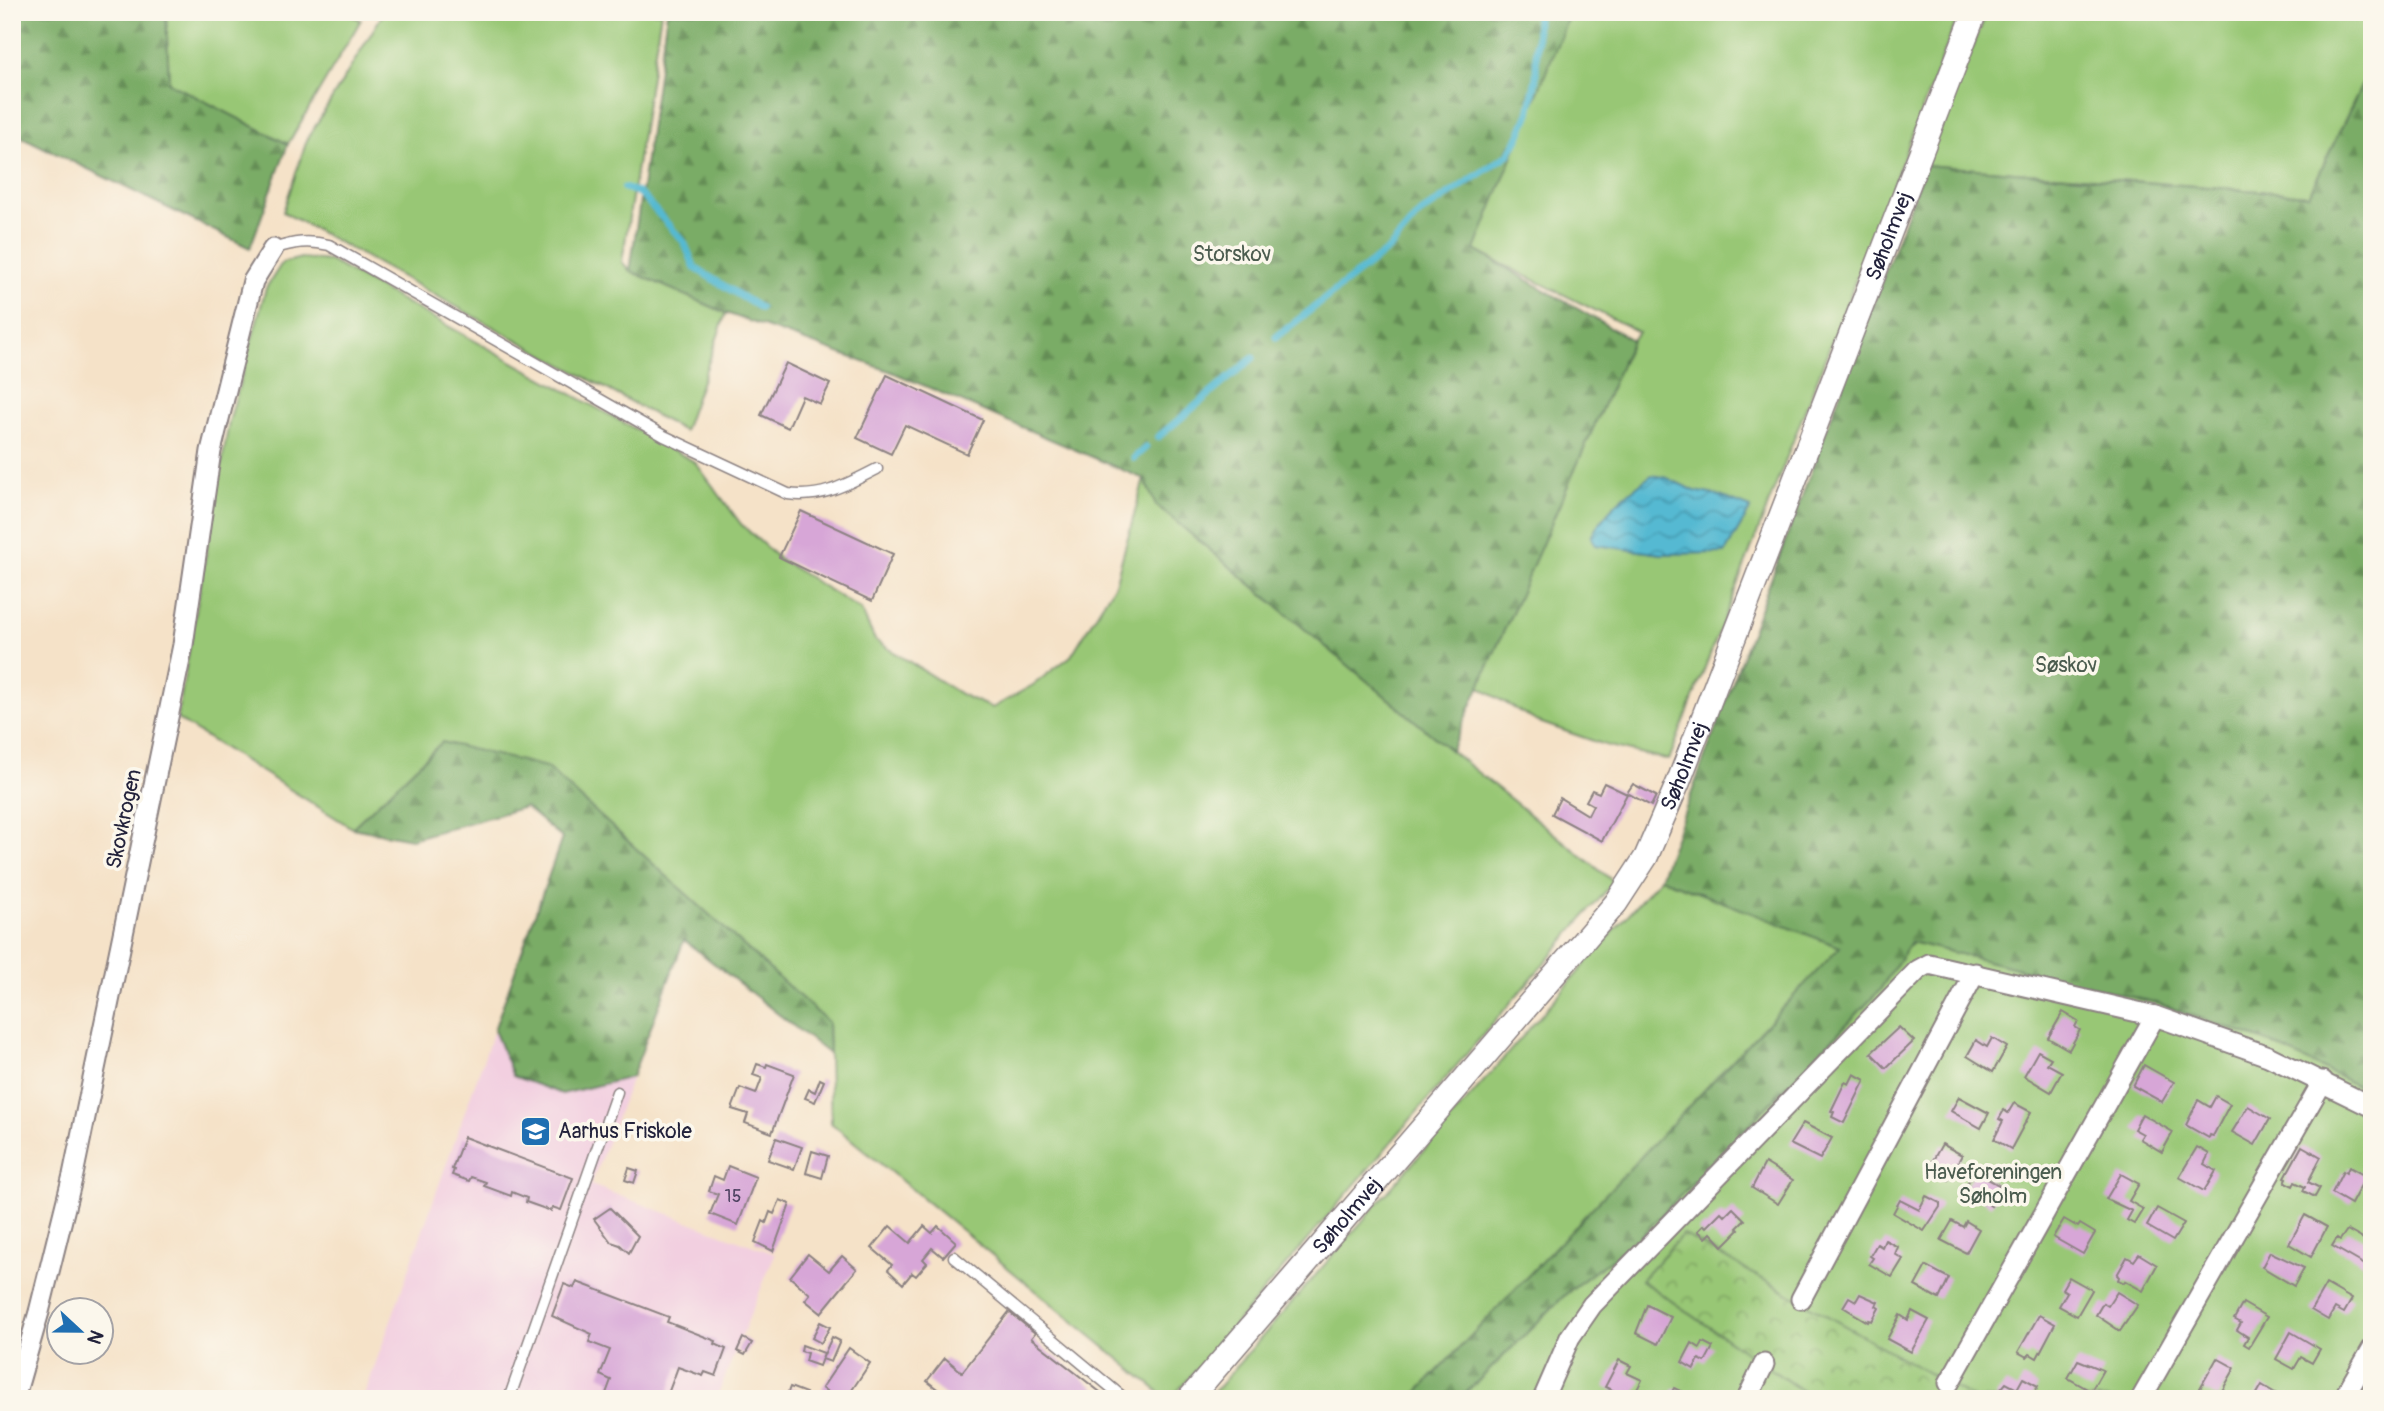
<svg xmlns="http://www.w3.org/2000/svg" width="2384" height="1411" font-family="Pangolin,sans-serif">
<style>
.built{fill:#f2cfe0}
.green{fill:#98c775;stroke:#5d7458;stroke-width:2}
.forest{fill:url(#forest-firs);stroke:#4e6750;stroke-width:2}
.park{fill:url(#park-crowns);stroke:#5d7458;stroke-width:2}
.water{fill:url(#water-waves);stroke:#3b6e86;stroke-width:2}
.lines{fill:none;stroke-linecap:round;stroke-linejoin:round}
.stream{stroke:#54b9d2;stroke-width:7}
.building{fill:#d7a6d7}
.service-casing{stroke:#8c8282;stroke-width:13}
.minor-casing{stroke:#8c8282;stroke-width:23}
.tertiary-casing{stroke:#8c8282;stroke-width:26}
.service{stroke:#fff;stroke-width:10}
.minor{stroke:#fff;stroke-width:19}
.tertiary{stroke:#fff;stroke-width:23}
.labels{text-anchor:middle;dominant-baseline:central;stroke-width:7;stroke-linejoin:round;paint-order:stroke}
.number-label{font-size:18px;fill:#4f4362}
.street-label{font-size:21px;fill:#22223b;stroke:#fbf7ec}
.park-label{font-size:21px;fill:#4b5c4f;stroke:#fbf7ec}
.poi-label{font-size:21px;fill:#22223b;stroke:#fbf7ec;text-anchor:start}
</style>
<defs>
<pattern id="forest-firs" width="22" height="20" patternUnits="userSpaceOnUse" patternTransform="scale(1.75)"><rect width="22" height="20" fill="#7aac66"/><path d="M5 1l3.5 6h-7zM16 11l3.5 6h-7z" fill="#648c55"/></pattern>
<pattern id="park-crowns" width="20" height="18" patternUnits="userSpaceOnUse" patternTransform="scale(1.75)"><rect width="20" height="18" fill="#98c775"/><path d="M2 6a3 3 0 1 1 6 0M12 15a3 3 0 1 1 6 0" fill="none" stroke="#7ca161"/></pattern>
<pattern id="water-waves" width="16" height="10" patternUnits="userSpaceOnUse" patternTransform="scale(1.75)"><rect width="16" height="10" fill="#54b9d2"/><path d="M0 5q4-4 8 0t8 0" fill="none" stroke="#4596ac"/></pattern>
</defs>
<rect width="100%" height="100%" fill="#fbf7ec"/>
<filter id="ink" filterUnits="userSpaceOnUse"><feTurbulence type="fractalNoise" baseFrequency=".0143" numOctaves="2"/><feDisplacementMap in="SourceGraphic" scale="14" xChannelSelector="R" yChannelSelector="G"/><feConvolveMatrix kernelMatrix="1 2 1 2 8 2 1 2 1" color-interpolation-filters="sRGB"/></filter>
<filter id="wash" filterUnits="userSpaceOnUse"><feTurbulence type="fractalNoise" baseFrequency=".00686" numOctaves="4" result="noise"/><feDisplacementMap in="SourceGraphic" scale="28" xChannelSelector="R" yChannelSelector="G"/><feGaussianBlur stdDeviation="1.57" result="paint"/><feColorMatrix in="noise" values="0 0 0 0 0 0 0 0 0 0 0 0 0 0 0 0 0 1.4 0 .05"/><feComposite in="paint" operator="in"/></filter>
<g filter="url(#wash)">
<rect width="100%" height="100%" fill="#f5e2c8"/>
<polygon class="built" points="562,838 684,940 591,1185 775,1254 716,1399 363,1399"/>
<g class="green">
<polygon points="166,12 345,12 361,20 288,144 169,83"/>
<polygon points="384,12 661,12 622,262 630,271 726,313 684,431 283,212 307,140"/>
<polygon points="1570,12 1960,12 1669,760 1605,745 1536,721 1479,687 1632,340 1639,332 1474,250"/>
<polygon points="1987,12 2372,12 2372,64 2309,195 1925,165"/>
<polygon points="301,258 330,261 695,462 741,524 778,558 861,610 875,640 962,695 992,708 1033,685 1071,656 1115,584 1144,479 1156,505 1451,751 1614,882 1171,1399 1168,1399 831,1123 828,1022 442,742 352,828 177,719 229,422 266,288 282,263"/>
<polygon points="1660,878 1841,947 1411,1399 1208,1399"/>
<polygon points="1911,942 2157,1003 2266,1041 2372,1093 2372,1399 1460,1399 1570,1290 1638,1239 1879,991"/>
</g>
<g class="forest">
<polygon points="12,12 166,12 169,83 288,144 250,248 12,132"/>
<polygon points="667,12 1570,12 1475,250 1632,340 1451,751 1156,505 1144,479 892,372 726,313 630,271"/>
<polygon points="2372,64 2372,1093 2266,1041 2157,1003 1911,942 1879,991 1638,1239 1570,1290 1460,1399 1411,1399 1840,947 1660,878 1925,165 2309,195"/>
<polygon points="442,742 546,767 828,1022 829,1054 684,940 632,1077 562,1094 513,1076 494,1030 562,838 525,807 411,839 352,828"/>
</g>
<polygon class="park" points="1683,1234 1974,1399 1814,1399 1641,1280"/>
<path class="water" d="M 1652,475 L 1667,478 L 1695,491 L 1720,496 L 1751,508 L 1725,553 L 1661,554 L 1596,545 L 1591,537 C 1605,510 1628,492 1652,475 Z"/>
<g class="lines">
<g class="stream">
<polyline points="624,188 637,192 646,200 684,242 695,268 760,308"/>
<polyline points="1276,337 1390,248 1418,215 1509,154 1520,135 1529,113 1536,78 1537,12"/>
<polyline points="1158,437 1253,358"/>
<polyline points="1134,458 1146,447"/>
</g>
</g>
<g id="blocks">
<g class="building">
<polygon points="786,363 830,384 820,404 802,396 788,428 761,415"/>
<polygon points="887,375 983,420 967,454 905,425 891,454 857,438"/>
<polygon points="801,511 893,554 872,601 779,557"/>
<polygon points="1604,783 1627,794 1602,841 1552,814 1560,798 1588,815 1593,805 1586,801 1592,790 1599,793"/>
<polygon points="1633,784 1656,796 1651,806 1627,793"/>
<polygon points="2063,1012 2078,1021 2075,1027 2080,1030 2069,1050 2048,1038"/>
<polygon points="1899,1027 1914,1041 1886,1068 1871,1053"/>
<polygon points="1992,1038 2007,1047 1993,1072 1967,1056 1976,1040 1987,1047"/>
<polygon points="2038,1051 2051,1058 2047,1064 2062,1072 2051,1092 2024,1076"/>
<polygon points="757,1064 766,1067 767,1064 794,1074 772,1133 745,1123 748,1114 732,1109 740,1088 756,1094 762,1078 753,1075"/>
<polygon points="2144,1065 2174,1082 2162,1102 2133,1086"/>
<polygon points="1854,1074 1865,1080 1844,1123 1832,1117 1834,1112 1831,1111 1845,1082 1849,1084"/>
<polygon points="820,1079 824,1081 815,1102 805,1098 809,1089 815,1092"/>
<polygon points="2216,1096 2230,1104 2213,1136 2210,1135 2209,1138 2186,1125 2198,1100 2210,1107"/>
<polygon points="1959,1097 1989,1113 1981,1128 1951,1111"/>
<polygon points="2014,1103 2031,1112 2011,1149 1994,1139 2003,1121 1999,1119 2004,1110 2008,1113"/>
<polygon points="2248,1106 2270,1119 2255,1145 2232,1132"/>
<polygon points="2142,1114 2173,1132 2162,1152 2140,1139 2143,1134 2134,1129"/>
<polygon points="1803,1123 1832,1138 1820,1159 1790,1144"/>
<polygon points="464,1137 573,1178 561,1210 552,1207 551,1211 526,1202 527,1198 512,1192 511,1196 484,1186 486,1182 471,1177 469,1181 452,1175 454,1170 452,1169"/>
<polygon points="776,1138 802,1147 794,1169 768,1160"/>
<polygon points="1942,1144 1962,1155 1948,1180 1928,1169"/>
<polygon points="2302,1146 2321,1157 2308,1182 2320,1188 2315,1197 2303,1191 2305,1187 2295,1182 2293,1186 2285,1182 2287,1178 2285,1177"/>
<polygon points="2197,1147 2209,1154 2204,1164 2216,1171 2204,1191 2179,1177"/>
<polygon points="812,1151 828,1156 822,1178 806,1173"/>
<polygon points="1765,1163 1793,1180 1778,1204 1752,1188"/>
<polygon points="728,1166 756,1177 738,1225 710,1214 718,1194 709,1191 714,1176 723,1180"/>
<polygon points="2349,1167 2366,1176 2351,1204 2332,1193 2343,1171 2346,1173"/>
<polygon points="629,1168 638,1171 634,1183 625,1180"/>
<polygon points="1973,1174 1978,1176 1979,1174 2002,1187 1991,1206 1968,1192 1970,1190 1965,1187"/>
<polygon points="2121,1174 2139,1184 2129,1201 2143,1209 2134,1224 2127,1220 2132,1211 2106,1199"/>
<polygon points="1926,1196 1940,1203 1940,1207 1924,1231 1893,1213 1900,1200 1919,1210"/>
<polygon points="780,1200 790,1204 773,1251 755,1242 763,1221 766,1223 770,1212 774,1214"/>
<polygon points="610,1208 638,1236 629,1253 620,1245 611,1242 594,1219"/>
<polygon points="1733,1208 1745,1220 1737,1228 1739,1230 1723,1246 1711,1233 1706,1238 1698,1231 1704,1225 1706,1227 1721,1212 1725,1216"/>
<polygon points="2157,1208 2184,1223 2173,1241 2147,1226"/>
<polygon points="2305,1215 2327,1227 2311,1257 2289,1244"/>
<polygon points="2064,1219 2078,1227 2080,1224 2095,1233 2083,1254 2053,1237"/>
<polygon points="1952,1221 1963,1227 1966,1221 1979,1229 1966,1253 1941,1240"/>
<polygon points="890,1226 910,1243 924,1226 932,1233 938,1226 956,1242 943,1257 932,1248 923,1259 927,1263 916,1276 912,1273 903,1284 888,1270 892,1265 872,1248"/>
<polygon points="2347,1230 2372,1244 2372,1253 2365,1265 2332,1246 2337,1238 2340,1240"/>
<polygon points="1885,1240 1898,1247 1895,1254 1903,1259 1892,1277 1869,1264 1873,1258 1870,1256 1877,1244 1882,1247"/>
<polygon points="2270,1252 2304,1268 2294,1286 2262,1267"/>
<polygon points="808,1254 829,1271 842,1256 857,1269 821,1313 805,1300 810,1294 790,1277"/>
<polygon points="2139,1254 2157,1265 2143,1291 2125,1281 2124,1283 2118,1280 2119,1277 2117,1275 2127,1257 2134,1261"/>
<polygon points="1926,1266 1949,1278 1939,1299 1915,1286"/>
<polygon points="2069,1277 2092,1290 2077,1316 2059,1306 2067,1292 2062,1289"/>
<polygon points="577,1282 669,1317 667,1322 716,1341 715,1344 726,1349 716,1376 705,1372 703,1376 678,1367 666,1399 604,1399 611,1380 600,1375 610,1350 589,1342 592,1334 552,1316 564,1284 574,1288"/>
<polygon points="2326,1284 2352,1299 2344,1313 2335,1308 2328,1320 2311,1310"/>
<polygon points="2117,1292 2138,1305 2120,1331 2096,1315 2103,1303 2108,1306"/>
<polygon points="1860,1294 1878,1302 1876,1306 1879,1308 1872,1321 1869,1320 1868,1322 1843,1307 1849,1297 1856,1301"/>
<polygon points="2243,1303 2267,1317 2249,1347 2244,1344 2248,1337 2237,1330 2241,1323 2234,1319"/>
<polygon points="1647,1305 1671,1317 1658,1344 1636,1333"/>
<polygon points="1912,1311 1929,1320 1911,1352 1887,1339 1900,1315 1908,1320"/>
<polygon points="1009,1312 1035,1333 1031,1338 1100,1392 1095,1399 950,1399 927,1381 945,1358 962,1372"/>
<polygon points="2039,1315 2055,1324 2037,1358 2030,1354 2027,1357 2018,1352"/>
<polygon points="820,1322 830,1327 821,1343 812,1338"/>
<polygon points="2291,1332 2320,1349 2312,1363 2301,1357 2294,1369 2276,1359"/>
<polygon points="832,1337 840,1341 831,1362 822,1359"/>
<polygon points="743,1338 752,1343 745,1355 737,1351"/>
<polygon points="1703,1342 1713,1347 1705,1362 1699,1359 1694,1369 1682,1362 1692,1343 1700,1348"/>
<polygon points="802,1345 824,1353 819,1366 805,1361 807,1353 801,1351"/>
<polygon points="849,1348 870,1363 846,1399 838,1399 822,1388"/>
<polygon points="2217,1358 2235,1368 2218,1398 2200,1388"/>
<polygon points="1619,1360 1631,1366 1627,1373 1642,1380 1632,1399 1605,1387"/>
<polygon points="2078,1360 2103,1370 2091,1391 2068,1378"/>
<polygon points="2023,1378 2038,1386 2031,1399 1997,1399 1995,1396 2006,1383 2017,1389"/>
<polygon points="2262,1385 2285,1399 2254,1399"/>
<polygon points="790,1387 806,1393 804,1399 787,1395"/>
<polygon points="1674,1388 1689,1395 1688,1399 1655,1399 1658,1393 1669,1398"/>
</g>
</g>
</g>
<g filter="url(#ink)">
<use href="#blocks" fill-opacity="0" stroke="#8c8282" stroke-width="2"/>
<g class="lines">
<defs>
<g id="service">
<path d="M 273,249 C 294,242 308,240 329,245 L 664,436 L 788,494 C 822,499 847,484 877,469"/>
<polyline points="954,1257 1125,1399"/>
<polyline points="509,1399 617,1092"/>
</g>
<g id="minor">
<polyline points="1801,1299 1975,973"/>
<polyline points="1949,1383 2155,1016"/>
<polyline points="14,1399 39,1312 73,1175 183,645 211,451 253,281 273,249"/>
<polyline points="1543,1399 1570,1337 1592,1305 1918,970 1929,964 2155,1016 2268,1056 2372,1107"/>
<polyline points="1747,1399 1764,1364"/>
<polyline points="2141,1399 2323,1081"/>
<polyline points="2343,1399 2372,1349"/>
</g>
<g id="tertiary">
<path id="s1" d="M 1189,1399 L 1616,903 L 1646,857 L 1678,783 L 1975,12"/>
</g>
</defs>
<use href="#service" class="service-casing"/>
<use href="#minor" class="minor-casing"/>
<use href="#tertiary" class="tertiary-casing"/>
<use href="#service" class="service"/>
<use href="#minor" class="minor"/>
<use href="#tertiary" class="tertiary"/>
</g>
</g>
<defs>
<symbol id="school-square" viewBox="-11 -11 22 22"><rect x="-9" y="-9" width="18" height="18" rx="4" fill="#1f6fb2" stroke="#fbf7ec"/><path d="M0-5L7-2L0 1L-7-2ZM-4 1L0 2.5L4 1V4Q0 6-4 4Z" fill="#fff"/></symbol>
</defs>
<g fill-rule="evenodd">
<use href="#school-square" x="518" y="1114" width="35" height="35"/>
</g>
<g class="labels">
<g class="number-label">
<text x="733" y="1196">15</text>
</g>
<g class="street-label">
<text stroke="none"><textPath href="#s1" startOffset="1376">Søholmvej</textPath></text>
<text stroke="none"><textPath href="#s1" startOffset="808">Søholmvej</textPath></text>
<text transform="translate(124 819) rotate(-78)">Skovkrogen</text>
<text stroke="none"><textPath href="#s1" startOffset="242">Søholmvej</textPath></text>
</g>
<g class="park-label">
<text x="1232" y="254">Storskov</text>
<text x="2066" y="665">Søskov</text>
<text x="1993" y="1172">Haveforeningen<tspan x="1993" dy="24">Søholm</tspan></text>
</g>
<g class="poi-label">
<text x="558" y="1131">Aarhus Friskole</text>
</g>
</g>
<rect width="2384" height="1411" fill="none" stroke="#fbf7ec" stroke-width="42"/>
<g transform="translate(80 1331) rotate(112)"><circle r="33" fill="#fbf7ec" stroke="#a4a2a5" stroke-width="2"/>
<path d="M0-5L12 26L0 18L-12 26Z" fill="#1f6fb2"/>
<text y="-10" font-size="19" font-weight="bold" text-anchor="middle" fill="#22223b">N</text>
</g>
</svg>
